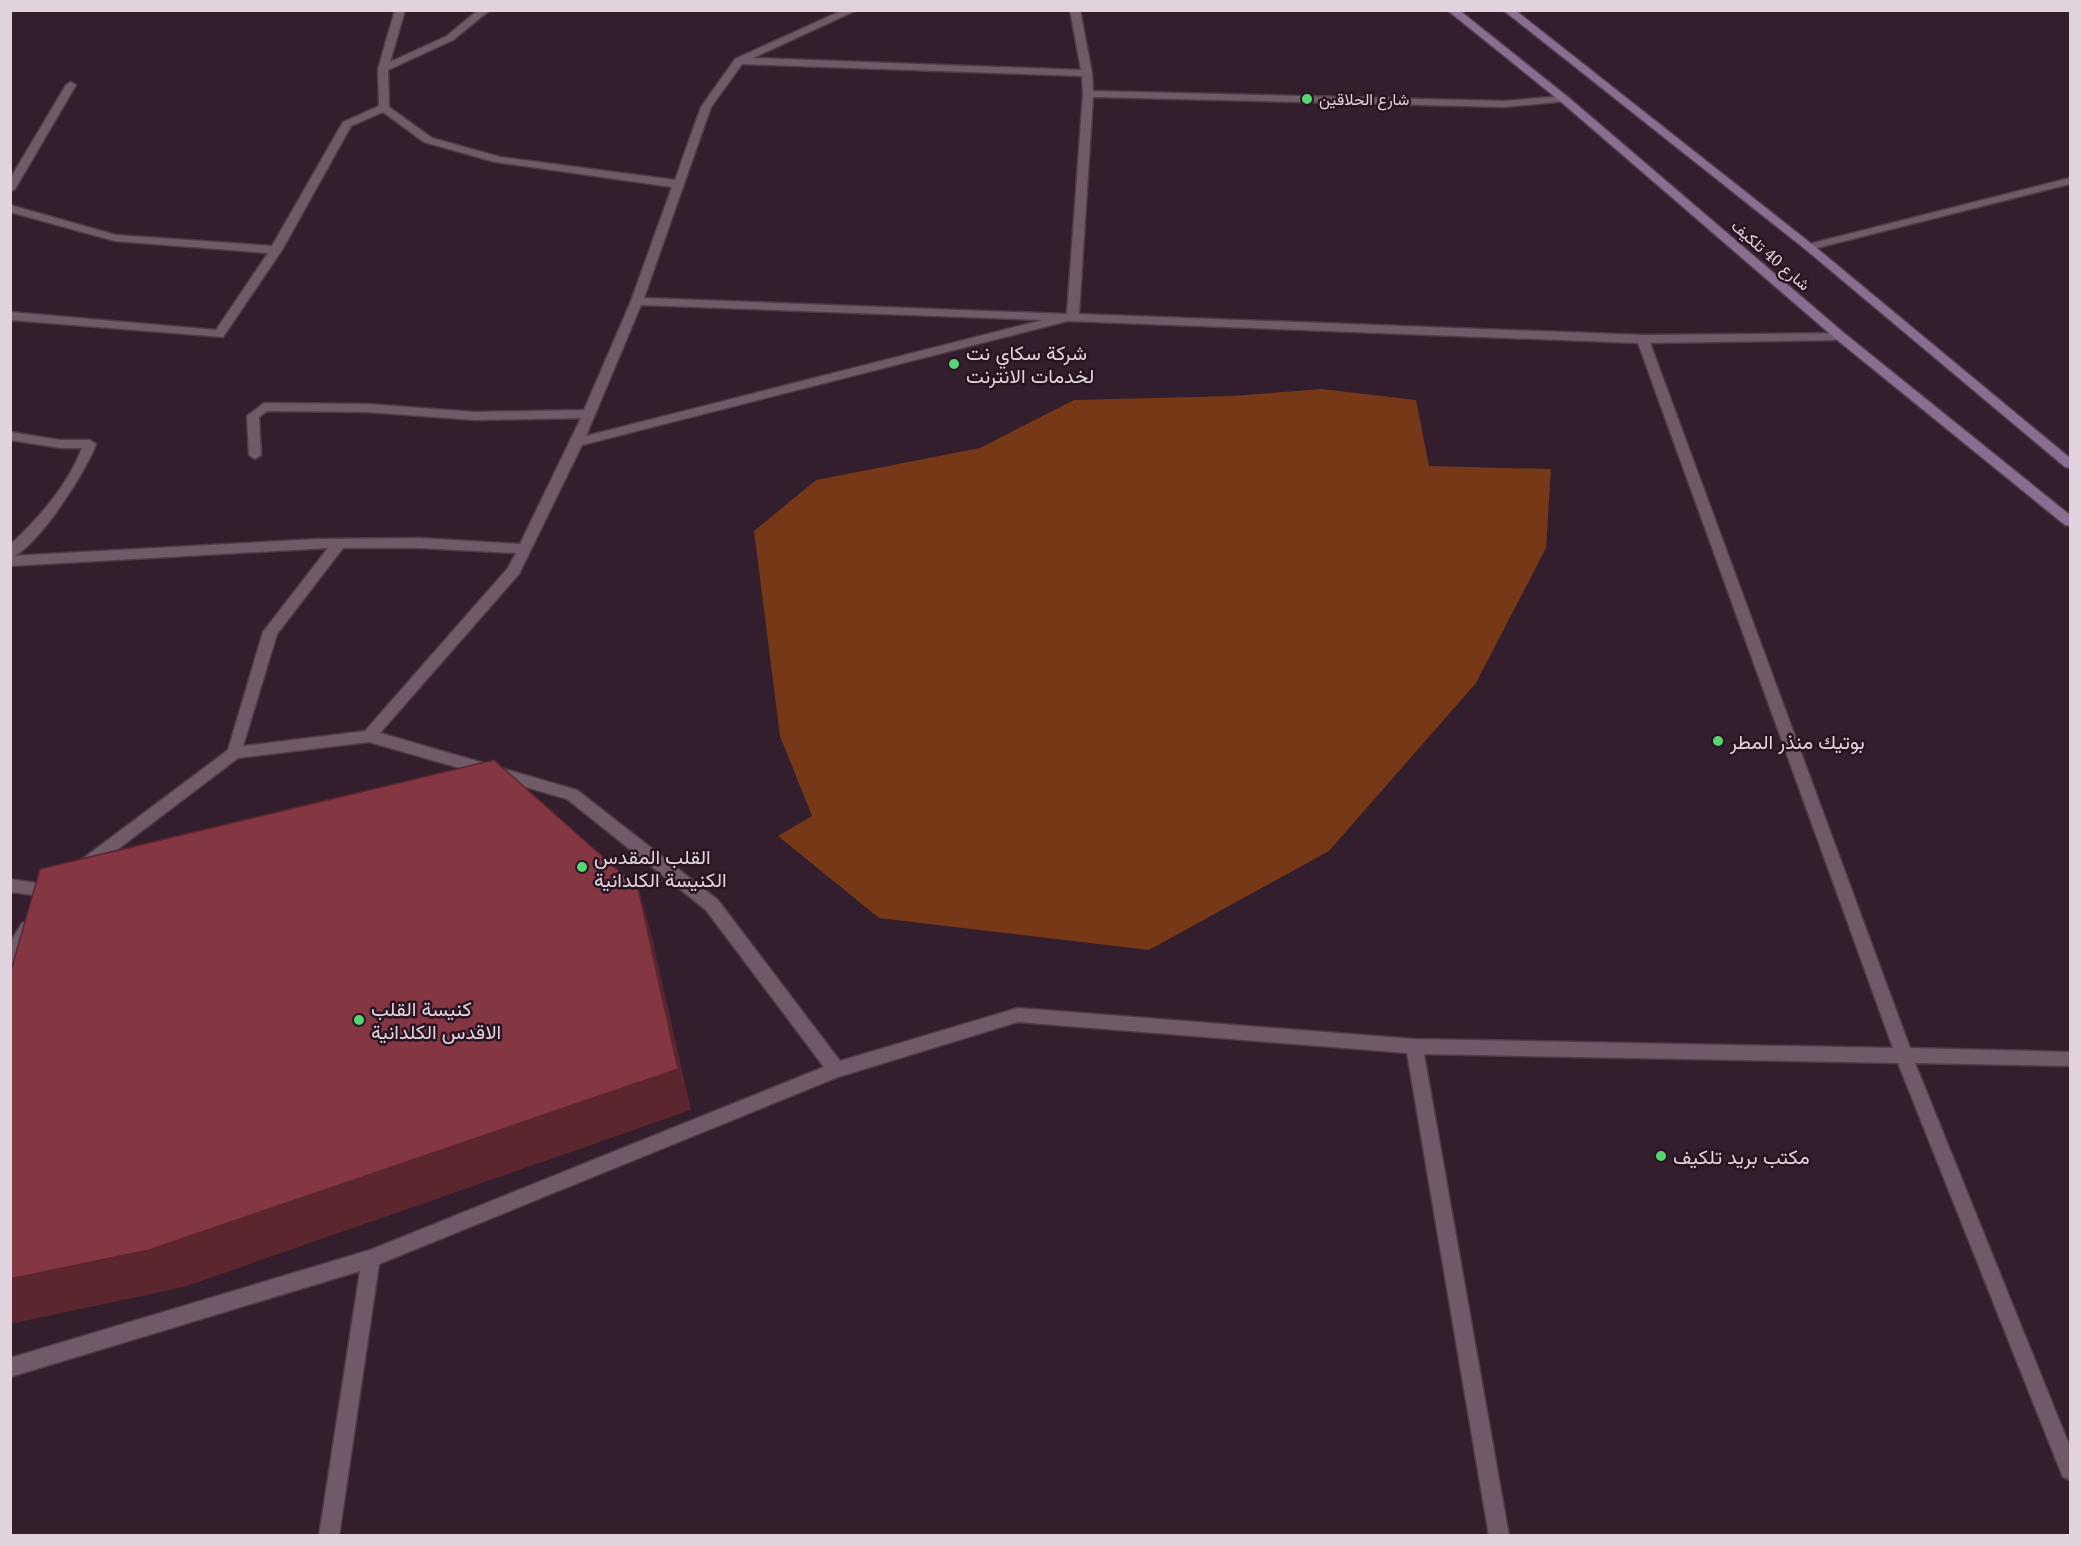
<svg xmlns="http://www.w3.org/2000/svg" width="2081" height="1546" font-family="'Noto Serif',Vazirmatn,serif">
<style>
.green{fill:#763817}
.lines{fill:none;stroke-linecap:round;stroke-linejoin:round}
.pedestrian-casing{stroke:#4d3c48;stroke-width:3}
.minor-casing{stroke:#4d3c48;stroke-width:3}
.secondary-casing{stroke:#4d3c48;stroke-width:3}
.pedestrian{fill:#705969;fill-rule:evenodd}
.minor{fill:#705969;fill-rule:evenodd}
.secondary{fill:#896e92;fill-rule:evenodd}
.shaded-wall{fill:#5c262f}
.building{fill:#843643;stroke:#5c262f;stroke-width:1.5}
.poi-dot{fill:#56d671;stroke:#281422;stroke-width:2}
.labels{text-anchor:middle;dominant-baseline:central;stroke-width:5;stroke-linejoin:round;paint-order:stroke}
.far-poi-label{font-size:16px;fill:#e1d3dd;stroke:#281422;text-anchor:start}
.far-street-label{font-size:16px;fill:#e1d3dd;stroke:#281422}
.poi-label{font-size:20px;fill:#e1d3dd;stroke:#281422;text-anchor:start}
</style>
<rect width="100%" height="100%" fill="#321e2c"/>
<polygon class="green" points="1322,389 1416,400 1429,466 1551,469 1546,548 1476,683 1329,851 1149,950 879,918 778,836 812,816 780,736 754,531 816,480 980,448 1074,400 1233,396"/>
<g class="lines">
<defs>
<path id="pedestrian" d="M 10,432 L 60,440 L 90,440 L 96,444 C 87,470 37,549 10,558 L 10,545 C 39,518 68,485 82,448 L 60,448 L 10,440 Z"/>
<g id="minor">
<path d="M 395,10 L 405,10 L 390,62 L 447,36 L 478,10 L 490,10 L 453,40 L 388,70 L 389,107 L 432,138 L 500,157 L 675,180 L 701,107 L 735,59 L 843,10 L 857,10 L 753,58 L 1081,70 L 1070,10 L 1080,10 L 1092,73 L 1093,91 L 1504,101 L 1564,96 L 1568,97 L 1568,101 L 1504,107 L 1093,97 L 1079,314 L 1643,335 L 1844,333 L 1846,336 L 1840,340 L 1650,343 L 1910,1048 L 2070,1052 L 2070,1066 L 1915,1063 L 2070,1447 L 2070,1480 L 2063,1477 L 2060,1470 L 1898,1063 L 1424,1054 L 1509,1536 L 1489,1536 L 1407,1053 L 1018,1022 L 838,1077 L 379,1264 L 339,1536 L 319,1536 L 360,1271 L 10,1377 L 10,1358 L 370,1250 L 824,1067 L 706,910 L 567,799 L 369,742 L 238,758 L 89,871 L 83,873 L 77,871 L 75,867 L 77,863 L 228,750 L 263,632 L 328,548 L 10,566 L 10,556 L 317,539 L 420,538 L 520,544 L 581,418 L 475,420 L 367,412 L 267,411 L 259,417 L 261,455 L 255,459 L 249,455 L 247,416 L 264,403 L 367,404 L 475,412 L 584,410 L 631,301 L 672,187 L 495,162 L 424,142 L 383,112 L 351,126 L 282,250 L 223,337 L 10,320 L 10,312 L 216,330 L 268,253 L 115,241 L 10,212 L 10,205 L 116,235 L 272,246 L 343,122 L 379,106 L 378,69 ZM 742,64 L 1082,76 L 1083,94 L 1067,314 L 644,298 L 711,107 ZM 641,305 L 1043,320 L 586,436 ZM 1068,321 L 1638,343 L 1893,1048 L 1414,1039 L 1018,1008 L 840,1061 L 718,900 L 577,790 L 380,733 L 519,574 L 582,445 ZM 343,548 L 420,548 L 516,553 L 508,568 L 365,731 L 243,746 L 277,634 Z"/>
<polygon points="71,82 76,85 15,189 10,192 10,179 66,85"/>
<polygon points="2070,178 2070,184 1809,250 1803,247 1805,245"/>
<polygon points="10,879 50,885 56,886 58,891 56,896 50,897 10,892"/>
<polygon points="28,921 34,923 36,928 16,964 10,966 10,943 22,923"/>
</g>
<g id="secondary">
<polygon points="1447,10 1459,10 1568,97 1844,333 2070,515 2070,526 2065,525 1836,339 1560,101"/>
<polygon points="1503,10 1515,10 1813,245 2070,458 2070,468 2065,467 1805,249"/>
</g>
</defs>
<use href="#pedestrian" class="pedestrian-casing"/>
<use href="#minor" class="minor-casing"/>
<use href="#secondary" class="secondary-casing"/>
<use href="#pedestrian" class="pedestrian"/>
<use href="#minor" class="minor"/>
<use href="#secondary" class="secondary"/>
</g>
<polygon class="shaded-wall" points="638,888 651,933 691,1110 184,1287 10,1324 10,1279"/>
<polygon class="building" points="494,760 638,888 678,1069 149,1250 10,1279 10,974 40,869"/>
<g class="poi-dot">
<circle cx="1307" cy="99" r="6"/>
<circle cx="954" cy="364" r="6"/>
<circle cx="1718" cy="741" r="6"/>
<circle cx="582" cy="867" r="6"/>
<circle cx="359" cy="1020" r="6"/>
<circle cx="1661" cy="1156" r="6"/>
</g>
<g class="labels">
<g class="far-poi-label">
<text x="1319" y="99">شارع الحلاقين</text>
</g>
<g class="far-street-label">
<text transform="translate(1771 255) rotate(41)">شارع 40 تلكيف</text>
</g>
<g class="poi-label">
<text x="966" y="352">شركة سكاي نت<tspan x="966" dy="23">لخدمات الانترنت</tspan></text>
<text x="1730" y="741">بوتيك منذر المطر</text>
<text x="594" y="856">القلب المقدس<tspan x="594" dy="23">الكنيسة الكلدانية</tspan></text>
<text x="371" y="1008">كنيسة القلب<tspan x="371" dy="23">الاقدس الكلدانية</tspan></text>
<text x="1673" y="1156">مكتب بريد تلكيف</text>
</g>
</g>
<rect width="2081" height="1546" fill="none" stroke="#e1d3dd" stroke-width="24"/>
</svg>
